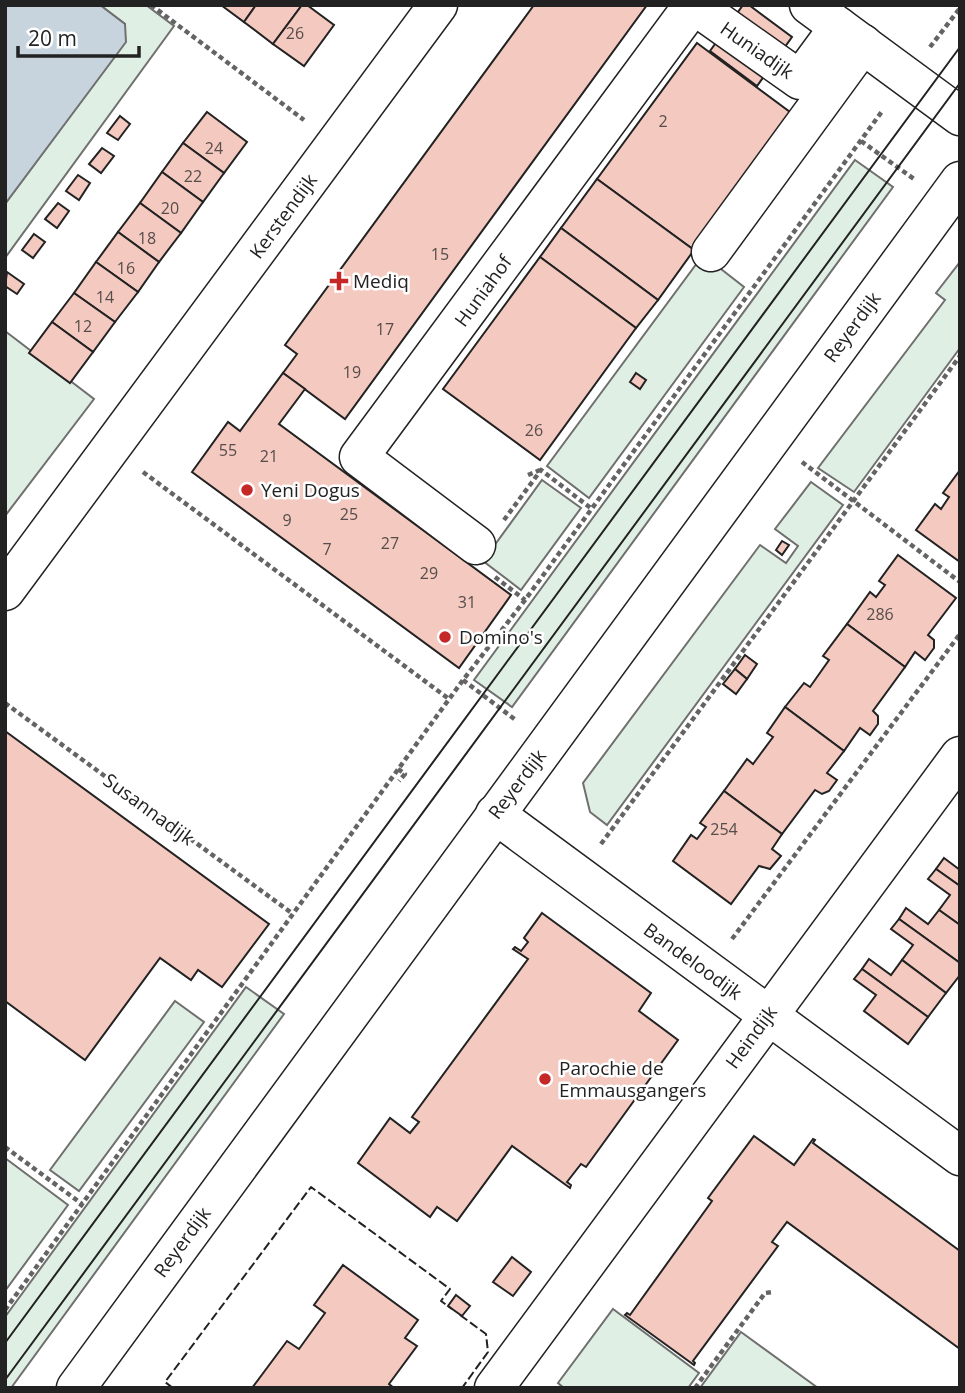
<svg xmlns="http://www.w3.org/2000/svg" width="965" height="1393" font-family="'Open Sans',sans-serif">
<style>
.green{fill:#e0efe3;stroke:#6f6f6f;stroke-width:2}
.water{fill:#c7d3dd;stroke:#6f6f6f;stroke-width:2}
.building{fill:#f3c9c0;stroke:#222;stroke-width:2}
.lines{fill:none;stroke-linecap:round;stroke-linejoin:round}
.minor-casing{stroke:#222;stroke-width:41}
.path{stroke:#646464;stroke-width:4.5;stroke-dasharray:5 3.5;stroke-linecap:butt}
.minor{stroke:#fff;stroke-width:38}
.tram{stroke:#222;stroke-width:2}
.fence{stroke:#222;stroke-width:2;stroke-dasharray:9 3.5;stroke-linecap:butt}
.poi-dot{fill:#c62828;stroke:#fff;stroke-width:2.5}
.labels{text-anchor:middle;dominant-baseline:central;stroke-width:5;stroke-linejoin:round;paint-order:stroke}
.number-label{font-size:16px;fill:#564c4a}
.street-label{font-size:19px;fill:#222;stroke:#fff}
.poi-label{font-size:19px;fill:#222;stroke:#fff;text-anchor:start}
</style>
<rect width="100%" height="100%" fill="#fff"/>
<g class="green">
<polygon points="100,5 146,5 174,26 5,258 5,204 125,42 125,24"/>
<polygon points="855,160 893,187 512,707 474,680"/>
<polygon points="703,255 744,287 589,498 547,466"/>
<polygon points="960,262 960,348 854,492 818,468 945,300 936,293"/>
<polygon points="5,331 94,399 5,516"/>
<polygon points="542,480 581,508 521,590 483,561"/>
<polygon points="811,482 843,505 607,825 590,812 583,783 760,545 786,563 798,546 775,529"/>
<polygon points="246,987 284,1014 11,1388 5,1388 5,1317"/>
<polygon points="175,1001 204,1022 79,1191 50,1170"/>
<polygon points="5,1158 68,1205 5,1291"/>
<polygon points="613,1309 699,1373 688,1388 564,1388 558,1383"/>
<polygon points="741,1332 818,1388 700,1388"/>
</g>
<polygon class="water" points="5,5 100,5 125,24 126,42 5,204"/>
<g class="building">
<polygon points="221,5 256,5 244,22"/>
<polygon points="256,5 302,5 273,44 244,22"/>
<polygon points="302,5 307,5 334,25 304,66 273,44"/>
<polygon points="534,5 647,5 345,419 283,373 297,354 285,345"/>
<polygon points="743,5 749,5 792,37 757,86 710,51"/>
<polygon points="697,43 794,115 694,250 597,179"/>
<polygon points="207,112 247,142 224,173 183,143"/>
<polygon points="120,116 130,124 118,140 107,133"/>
<polygon points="183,143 224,173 203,202 162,172"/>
<polygon points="102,148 114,156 101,173 89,164"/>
<polygon points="162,172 203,202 181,233 140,203"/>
<polygon points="78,175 90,183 79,200 66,191"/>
<polygon points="597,179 694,250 658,300 561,228"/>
<polygon points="58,203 69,211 57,228 45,219"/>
<polygon points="140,203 181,233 159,262 118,232"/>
<polygon points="561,228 658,300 636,328 540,257"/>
<polygon points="118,232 159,262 138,292 96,262"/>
<polygon points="34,234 45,242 33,258 22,250"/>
<polygon points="540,257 636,328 540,460 443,389"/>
<polygon points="96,262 138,292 115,322 74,293"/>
<polygon points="7,272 24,284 17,294 5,286"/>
<polygon points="74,293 115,322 93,352 52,322"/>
<polygon points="52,322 93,352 70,383 29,353"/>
<polygon points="283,373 305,389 279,424 511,595 459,668 192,472 228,422 240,431"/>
<polygon points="636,373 646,380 640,389 630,382"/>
<polygon points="960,470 960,562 916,530 935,504 941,509 949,497 943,493"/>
<polygon points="782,541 789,545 782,555 776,550"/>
<polygon points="898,555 956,598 928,635 934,640 934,648 925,660 915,652 905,667 847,624 870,592 876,597 885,585 879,581"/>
<polygon points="847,624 905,667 873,711 878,716 878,724 870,735 860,728 844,751 785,707 804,683 810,687 829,660 823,656"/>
<polygon points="745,655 757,664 747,679 735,669"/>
<polygon points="735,669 747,679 736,694 723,684"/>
<polygon points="785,707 844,751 827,773 837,780 829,791 822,794 815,790 782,834 724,791 747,759 753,764 773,737 767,733"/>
<polygon points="5,731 269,924 222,987 198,970 191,980 160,958 85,1060 5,1001"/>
<polygon points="724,791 782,834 772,849 781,856 770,869 759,866 731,904 673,861 691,835 697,839 706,827 700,823"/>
<polygon points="944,858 960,870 960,886 936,869"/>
<polygon points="936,869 960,886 960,925 939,910 950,895 928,879"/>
<polygon points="906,908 928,924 939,910 960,925 960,963 899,919"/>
<polygon points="542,913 651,993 639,1011 678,1040 586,1167 581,1164 567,1182 571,1185 570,1188 512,1146 457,1221 437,1207 430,1217 358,1163 390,1118 410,1133 419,1122 412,1117 528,959 513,949 515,947 521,951 528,942 524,938"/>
<polygon points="899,919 960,963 960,975 946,993 902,960 913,945 891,929"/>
<polygon points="869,959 891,975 902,960 946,993 928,1017 862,969"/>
<polygon points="862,969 928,1017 908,1044 864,1011 876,995 854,979"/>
<polygon points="754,1136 794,1165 813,1139 815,1140 813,1143 960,1251 960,1349 787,1222 772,1242 778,1246 693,1361 695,1363 694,1365 625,1315 627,1313 630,1315 712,1201 708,1198"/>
<polygon points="512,1257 531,1272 513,1296 493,1282"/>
<polygon points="343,1265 418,1320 405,1338 417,1346 389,1384 394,1388 252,1388 287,1341 299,1349 325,1313 314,1305"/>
<polygon points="456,1295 470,1306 462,1316 448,1306"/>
</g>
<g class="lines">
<defs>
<g id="minor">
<polyline points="694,5 800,80 839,27"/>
<polyline points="809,5 960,116"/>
<polyline points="711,252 863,44"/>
<polyline points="476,545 359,457 693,5"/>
<polyline points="5,591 438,5"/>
<polyline points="495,814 960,1156"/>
<polyline points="76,1388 960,181"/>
<polyline points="494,1388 960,756"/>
</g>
</defs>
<use href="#minor" class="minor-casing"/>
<g class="path">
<polyline points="151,5 304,120"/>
<polyline points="930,47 960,8"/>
<polyline points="861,141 914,179"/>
<polyline points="802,462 960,582"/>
<polyline points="143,472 449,699"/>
<polyline points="528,475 540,470"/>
<polyline points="504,520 541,470 592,509"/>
<polyline points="495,577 525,600"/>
<polyline points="463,680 517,721"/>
<polyline points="5,703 293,914"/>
<polyline points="398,769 405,774 399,781"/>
<polyline points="601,844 960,356"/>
<polyline points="732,939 960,634"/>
<polyline points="5,1147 82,1204"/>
<polyline points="5,1310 463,680 525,600 883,110"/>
<polyline points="695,1388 765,1293 772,1292"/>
</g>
<use href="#minor" class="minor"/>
<g class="tram">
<polyline points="5,1343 960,47"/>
<polyline points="5,1380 960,83"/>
</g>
<g class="fence">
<polyline points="460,1315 486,1334 488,1352 462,1388"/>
<polyline points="173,1388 165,1382 311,1187 450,1289 441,1301 452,1309"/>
</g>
</g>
<g class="poi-dot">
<path d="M335.5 270.5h7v7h7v7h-7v7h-7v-7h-7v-7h7z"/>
<circle cx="247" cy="490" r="7"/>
<circle cx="445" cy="637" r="7"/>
<circle cx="545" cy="1079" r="7"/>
</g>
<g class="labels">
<g class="number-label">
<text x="295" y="33">26</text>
<text x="663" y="121">2</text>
<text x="214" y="148">24</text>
<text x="193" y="176">22</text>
<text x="170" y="208">20</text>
<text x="147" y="238">18</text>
<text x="440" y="254">15</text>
<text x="126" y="268">16</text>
<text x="105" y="297">14</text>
<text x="83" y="326">12</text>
<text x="385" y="329">17</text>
<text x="352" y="372">19</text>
<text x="534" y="430">26</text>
<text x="228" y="450">55</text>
<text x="269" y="456">21</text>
<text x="349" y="514">25</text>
<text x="287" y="520">9</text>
<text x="390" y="543">27</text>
<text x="327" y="549">7</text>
<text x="429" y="573">29</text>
<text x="467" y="602">31</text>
<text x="880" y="614">286</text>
<text x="724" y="829">254</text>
</g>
<g class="street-label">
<text transform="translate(757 50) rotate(35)">Huniadijk</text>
<text transform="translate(283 216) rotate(-54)">Kerstendijk</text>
<text transform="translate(483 291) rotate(-54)">Huniahof</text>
<text transform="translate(852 327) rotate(-54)">Reyerdijk</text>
<text transform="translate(517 784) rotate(-53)">Reyerdijk</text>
<text transform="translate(149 809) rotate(36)">Susannadijk</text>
<text transform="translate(693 961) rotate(36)">Bandeloodijk</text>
<text transform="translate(751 1037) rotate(-54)">Heindijk</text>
<text transform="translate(182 1242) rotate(-54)">Reyerdijk</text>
</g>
<g class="poi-label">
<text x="353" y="281">Mediq</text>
<text x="261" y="490">Yeni Dogus</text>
<text x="459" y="637">Domino's</text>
<text x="559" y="1068">Parochie de<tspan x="559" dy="22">Emmausgangers</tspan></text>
</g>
</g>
<rect width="965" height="1393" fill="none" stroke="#222222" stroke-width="14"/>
<path d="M18 46v10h121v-10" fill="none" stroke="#222222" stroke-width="3.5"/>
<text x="28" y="46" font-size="21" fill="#222222" stroke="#ffffff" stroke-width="5" paint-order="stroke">20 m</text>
</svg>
